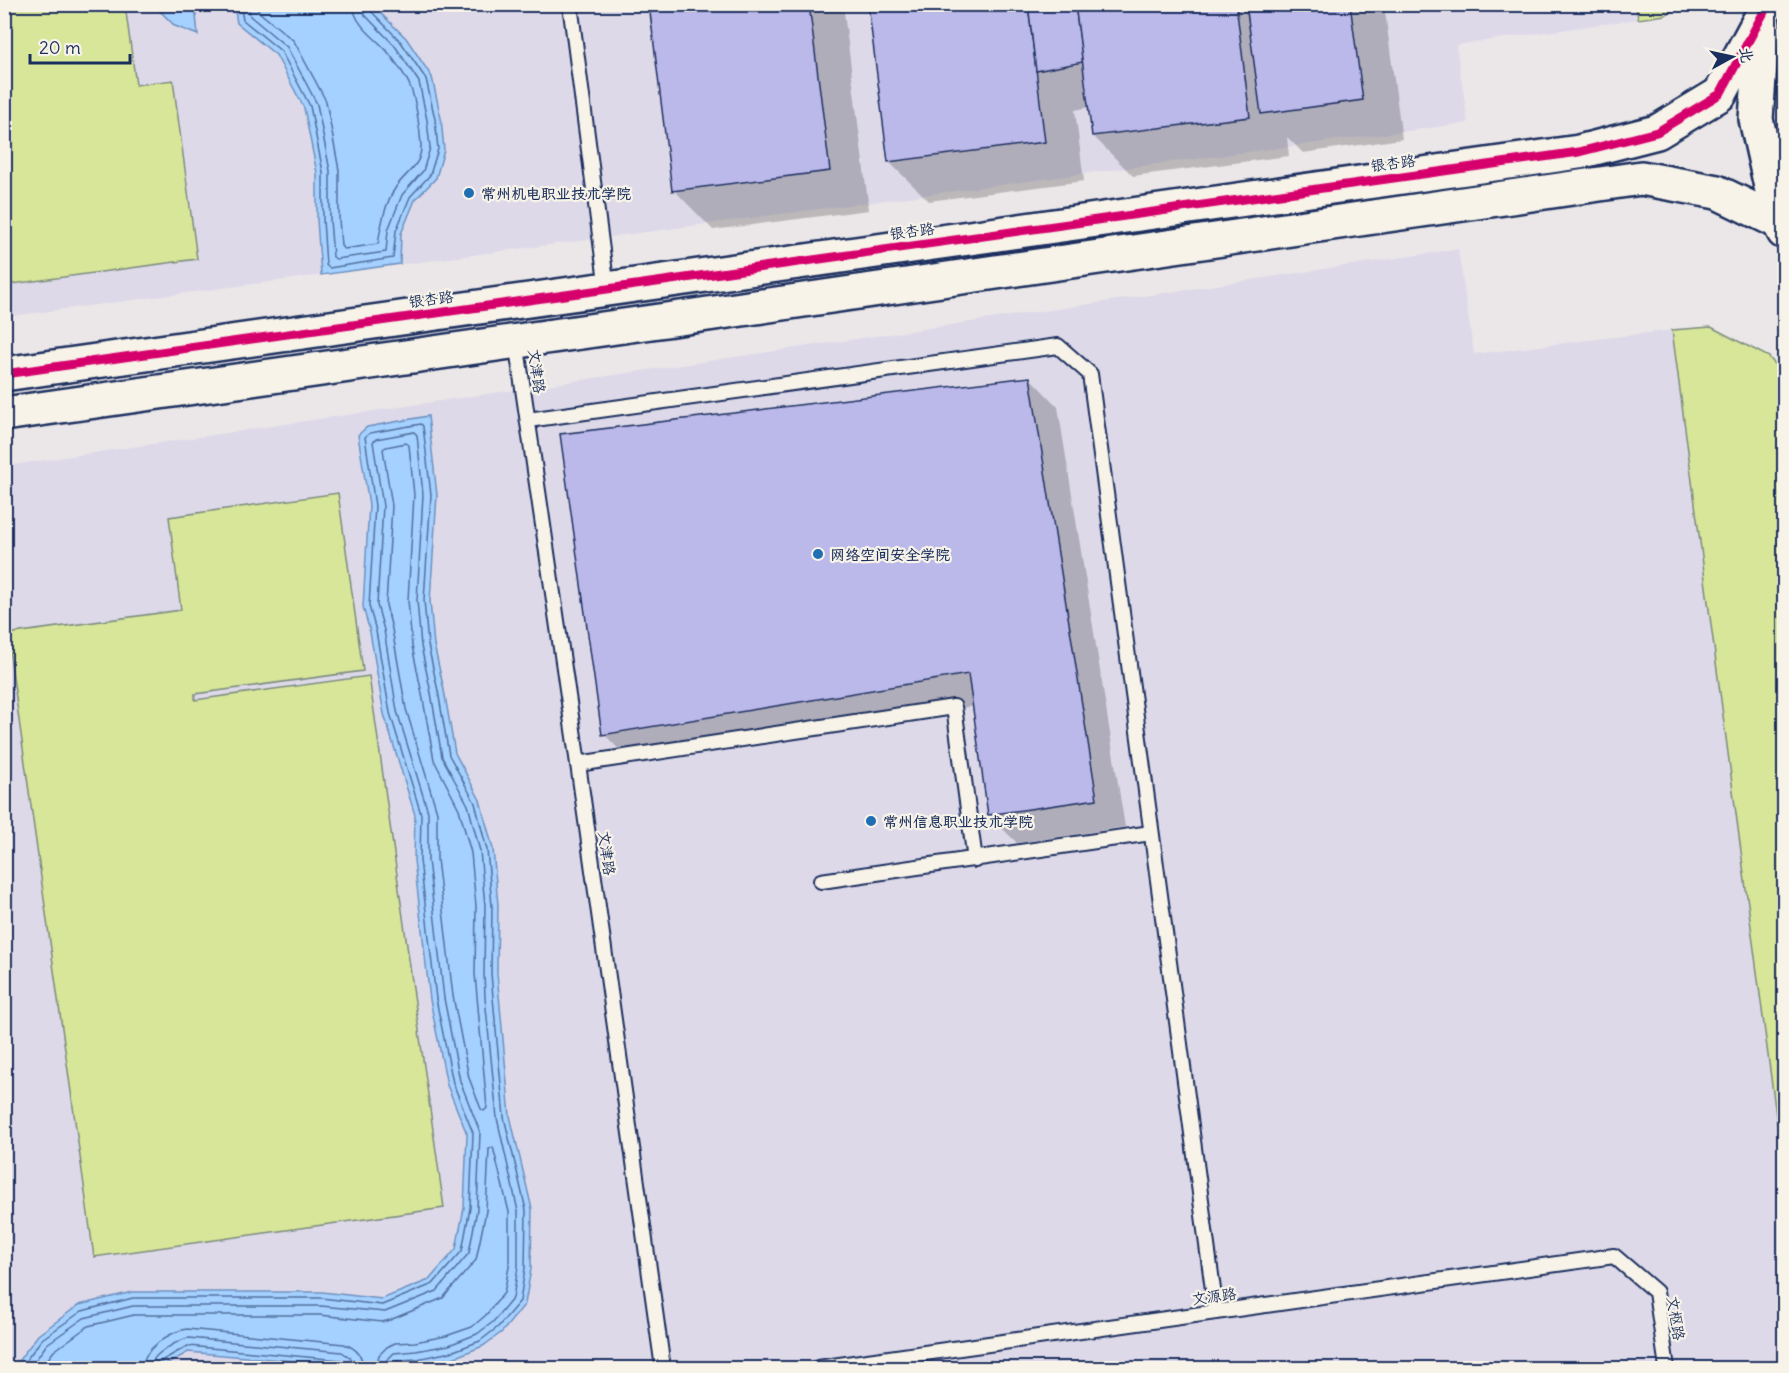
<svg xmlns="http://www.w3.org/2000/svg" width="1789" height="1373" font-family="Delius,'LXGW WenKai TC',sans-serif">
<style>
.built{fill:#ddd9e9}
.green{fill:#d8e69a;stroke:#7a8a7c;stroke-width:1.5}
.water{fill:#a4d1ff;stroke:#6d90bf;stroke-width:1.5}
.shadow{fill:#0003}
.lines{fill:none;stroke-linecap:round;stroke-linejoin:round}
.shore{stroke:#52709e;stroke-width:1.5}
.building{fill:#bbb8ea;stroke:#1b2f5e;stroke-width:1.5}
.lane-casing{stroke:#1b2f5e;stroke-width:18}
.secondary-casing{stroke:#1b2f5e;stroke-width:38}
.lane{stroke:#f7f3e8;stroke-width:14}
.secondary{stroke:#f7f3e8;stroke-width:33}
.cycleway-casing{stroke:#f7f3e8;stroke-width:13}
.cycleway{stroke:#d6006c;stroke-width:9}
.poi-dot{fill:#1f6fb2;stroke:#f7f3e8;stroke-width:2}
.labels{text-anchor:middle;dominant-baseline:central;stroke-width:4.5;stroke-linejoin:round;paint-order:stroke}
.street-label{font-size:15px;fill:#1b2f5e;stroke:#f7f3e8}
.poi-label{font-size:15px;font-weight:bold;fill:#1b2f5e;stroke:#f7f3e8;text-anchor:start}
</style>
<rect width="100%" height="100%" fill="#ebe7e8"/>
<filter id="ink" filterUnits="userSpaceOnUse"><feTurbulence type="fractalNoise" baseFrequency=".0167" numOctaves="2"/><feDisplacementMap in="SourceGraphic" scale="12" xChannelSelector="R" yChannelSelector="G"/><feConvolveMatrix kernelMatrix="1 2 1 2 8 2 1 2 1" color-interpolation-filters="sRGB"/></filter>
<g filter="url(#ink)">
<g class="built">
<polygon points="1636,4 1638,19 1456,45 1468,123 5,317 4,5"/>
<polygon points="1458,249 1474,354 1672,330 1784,1176 1784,1368 5,1368 5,466"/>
</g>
<g class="green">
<polygon points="4,5 125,5 136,85 173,80 197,259 5,285"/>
<polygon points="1636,5 1636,4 1683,5 1665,15 1638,19"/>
<polygon points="1711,327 1769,357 1784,376 1784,1176 1672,330"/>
<polygon points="338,493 363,671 195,694 195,700 369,676 444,1208 94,1257 7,634 181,610 169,517"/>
</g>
<g class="water">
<polygon points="154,5 195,5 198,35 175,26"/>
<polygon points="234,5 372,5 406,38 432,77 441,118 444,150 436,178 415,200 401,234 400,264 321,275 317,220 317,173 304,108 276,55 237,23"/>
<polygon points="428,416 437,495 430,601 434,645 444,690 455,753 480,800 493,849 498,905 497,973 510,1116 532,1209 531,1269 525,1304 502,1332 483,1346 453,1358 418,1365 363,1367 188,1352 161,1368 13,1368 38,1335 79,1305 132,1292 322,1292 382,1299 429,1280 456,1249 464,1208 467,1134 447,1085 430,1000 414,860 415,815 384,714 370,632 363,607 369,505 358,435 367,427"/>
</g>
<g class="shadow">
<polygon points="650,4 843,4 869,210 713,230 674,190"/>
<polygon points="869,4 1384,4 1402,139 1303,153 1287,137 1289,156 1133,176 1093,136 1090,107 1075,110 1084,181 929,201 889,162"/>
<polygon points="1030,378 1058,407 1125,827 1017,843 989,815 974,706 632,763 604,734"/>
</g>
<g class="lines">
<g class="shore">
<polyline points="240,4 243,20 281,51 310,106 323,172 323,220 326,265 329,268 393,258 396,231 410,197 430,175 438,149 435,119 426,79 401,42 371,11 369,4"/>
<polyline points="248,4 250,16 287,47 317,104 330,171 330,220 333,257 336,259 386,252 388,230 402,195 423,171 430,148 427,120 419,82 395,46 365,15 362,4"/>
<path d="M 257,4 L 259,12 L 294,41 L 326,101 L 339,170 L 339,219 L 341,246 L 344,249 L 378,244 C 381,225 385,203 396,187 C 406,172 422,166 421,145 C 420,130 416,100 410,86 C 406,76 394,60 387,51 C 375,37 354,25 353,4"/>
<polygon points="406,443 409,445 414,495 408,600 412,646 422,694 434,760 459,809 471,853 476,906 475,974 487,1108 484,1111 481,1109 469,1078 453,996 437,859 437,812 406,709 392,629 386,605 392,506 383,449 386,447"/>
<polyline points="20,1368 42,1339 82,1311 133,1298 321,1298 382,1305 433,1284 462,1251 470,1208 473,1133 453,1083 436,999 420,860 421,814 390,713 376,631 369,606 375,506 365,437 370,433 421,424 423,426 431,495 424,600 428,645 438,691 449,755 475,803 487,850 492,906 491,973 493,998 504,1117 526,1210 525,1268 520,1301 498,1327 480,1341 451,1352 417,1359 399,1360 393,1363 393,1368"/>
<polyline points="30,1368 47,1344 84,1318 133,1306 321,1306 385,1312 437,1291 469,1253 477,1209 480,1132 460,1081 444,998 428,860 428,812 397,711 384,630 377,605 383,506 373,442 376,439 414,432 417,435 423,495 417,600 421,646 431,693 442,757 468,805 480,851 485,906 484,973 485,998 497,1118 518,1211 518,1267 513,1298 493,1322 477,1334 449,1345 416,1351 394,1353 387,1360 385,1368"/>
<polyline points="41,1368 54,1351 88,1326 134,1315 320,1315 382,1322 390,1320 443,1298 476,1260 486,1211 489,1149 493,1147 509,1212 509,1267 504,1293 486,1315 472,1327 446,1336 415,1342 395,1343 387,1347 379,1355 376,1368"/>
<path d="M 142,1368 C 143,1349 169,1332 187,1329 L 344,1344 C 356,1348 363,1356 363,1368"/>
<path d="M 151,1368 C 152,1364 151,1363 154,1359 C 158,1352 179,1340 188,1338 L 342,1352 L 351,1358 L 354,1368"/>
<polyline points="159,1368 161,1361 188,1346 340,1360 345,1362 346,1368"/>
</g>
</g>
<g class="building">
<polygon points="649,4 809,4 830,171 672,191"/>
<polygon points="868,4 1028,4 1045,142 888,162"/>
<polygon points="1028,4 1075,4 1083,62 1036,71"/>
<polygon points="1075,4 1236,4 1250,117 1092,136"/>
<polygon points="1246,4 1350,4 1363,100 1261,114"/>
<polygon points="1030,377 1097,799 988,815 968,674 602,735 560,434"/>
</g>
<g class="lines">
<defs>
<g id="lane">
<polyline points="570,4 607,289"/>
<polyline points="516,341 578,764 663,1368"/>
<polyline points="528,420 1058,346 1090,374 1216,1312"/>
<polyline points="578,764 954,707 975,860"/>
<polyline points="821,881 1151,833"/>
<polyline points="818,1368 1614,1256 1656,1292 1667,1368"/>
</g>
<g id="secondary">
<polyline points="1763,24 1756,119 1779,222 1784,232"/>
<polyline points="4,374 1579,152 1657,132 1720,94 1764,12"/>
<polyline points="4,414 701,315 1641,178 1717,192 1779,222"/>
</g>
</defs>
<use href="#lane" class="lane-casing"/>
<use href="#secondary" class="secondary-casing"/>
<use href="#lane" class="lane"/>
<use href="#secondary" class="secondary"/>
<defs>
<polyline id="cycleway" points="4,374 1579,152 1657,132 1720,94 1764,12"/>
</defs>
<use href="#cycleway" class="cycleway-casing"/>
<use href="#cycleway" class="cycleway"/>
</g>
</g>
<g class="poi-dot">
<circle cx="469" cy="193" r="6"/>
<circle cx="818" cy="554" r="6"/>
<circle cx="871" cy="821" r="6"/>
</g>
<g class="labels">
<g class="street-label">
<text transform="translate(1393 163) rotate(-8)">银杏路</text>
<text transform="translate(912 231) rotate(-8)">银杏路</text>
<text transform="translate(431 299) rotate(-8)">银杏路</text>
<text transform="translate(537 371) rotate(82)">文津路</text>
<text transform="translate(607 853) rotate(82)">文津路</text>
<text transform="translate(1214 1296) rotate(-8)">文源路</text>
<text transform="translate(1676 1318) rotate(81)">文枢路</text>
</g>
<g class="poi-label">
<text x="481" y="193">常州机电职业技术学院</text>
<text x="830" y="554">网络空间安全学院</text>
<text x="883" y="821">常州信息职业技术学院</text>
</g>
</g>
<rect width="1789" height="1373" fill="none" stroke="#f7f3e8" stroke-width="24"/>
<rect x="12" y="12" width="1765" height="1349" fill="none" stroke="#1b2f5e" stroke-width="2" filter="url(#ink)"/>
<g transform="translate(1732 57) rotate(82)" stroke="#f7f3e8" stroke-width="4.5" paint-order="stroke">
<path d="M0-4.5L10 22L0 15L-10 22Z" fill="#1b2f5e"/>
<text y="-9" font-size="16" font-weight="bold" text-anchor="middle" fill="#1b2f5e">北</text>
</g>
<path d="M30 54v9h100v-9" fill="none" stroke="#1b2f5e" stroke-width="3"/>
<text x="39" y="54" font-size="18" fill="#1b2f5e" stroke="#f7f3e8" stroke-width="4.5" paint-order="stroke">20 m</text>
</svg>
